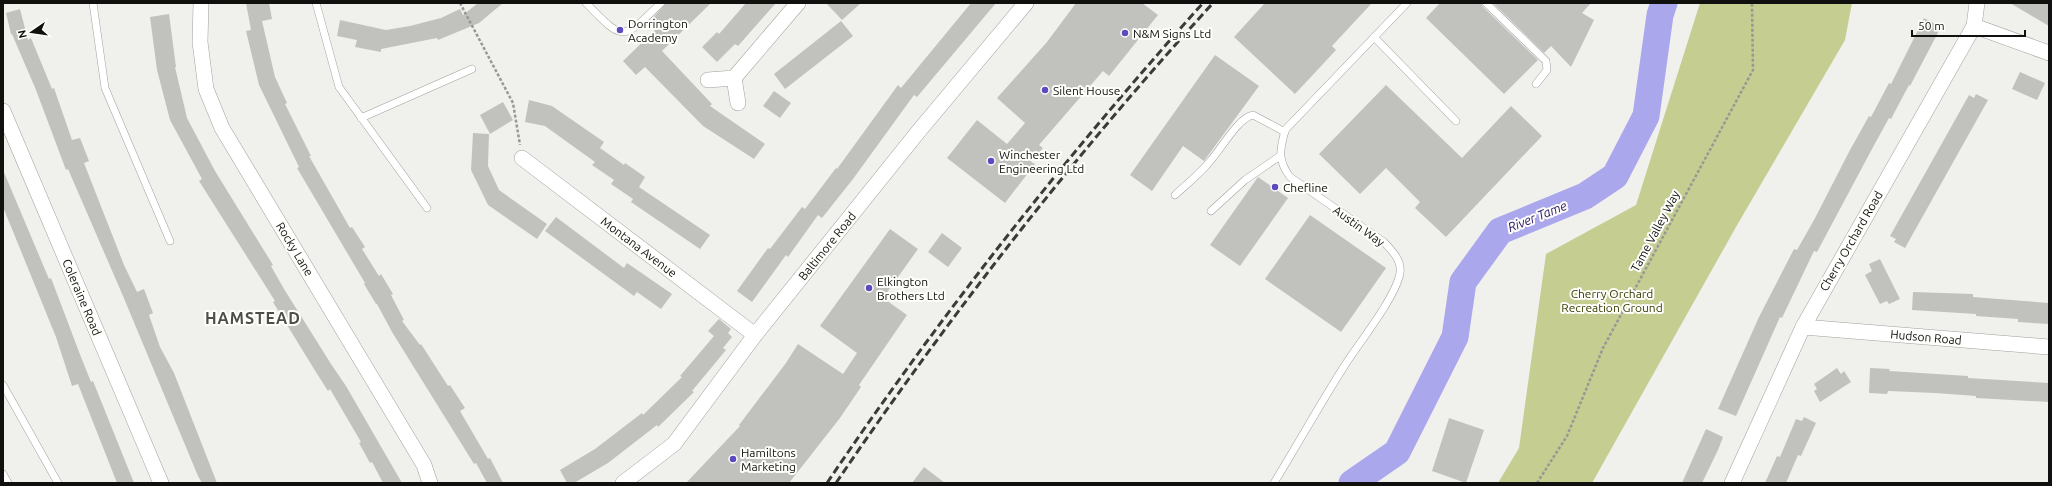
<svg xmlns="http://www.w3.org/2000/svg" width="2052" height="486" font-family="Ubuntu,sans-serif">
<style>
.green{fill:#c5cd91}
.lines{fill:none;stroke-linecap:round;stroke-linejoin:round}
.river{stroke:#aba7ed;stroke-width:27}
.building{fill:#c1c2be}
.service-casing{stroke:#a0a19d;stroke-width:8}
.minor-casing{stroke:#a0a19d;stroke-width:16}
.path{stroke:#989895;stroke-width:2.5;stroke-dasharray:3 2;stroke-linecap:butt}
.service{stroke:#fff;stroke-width:7}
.minor{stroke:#fff;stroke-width:15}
.rail{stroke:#3a3a38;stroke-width:3;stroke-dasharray:8 4;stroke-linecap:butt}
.poi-dot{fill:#5f49c1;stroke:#fefefb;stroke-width:1.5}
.labels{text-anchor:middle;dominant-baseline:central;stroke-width:4;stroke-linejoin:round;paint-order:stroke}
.poi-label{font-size:12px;fill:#10100f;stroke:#fefefb;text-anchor:start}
.street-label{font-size:12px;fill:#10100f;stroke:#fefefb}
.park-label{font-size:12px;fill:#383c00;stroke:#fefefb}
.water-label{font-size:13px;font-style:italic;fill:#2a1666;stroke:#fefefb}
.district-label{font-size:16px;font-weight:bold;letter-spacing:1px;fill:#4d4d4a;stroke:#fefefb}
</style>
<rect width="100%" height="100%" fill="#f0f1ed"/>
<polygon class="green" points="1700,3 1852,3 1845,40 1736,227 1592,483 1498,483 1519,448 1546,254 1636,205"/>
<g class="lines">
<polyline class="river" points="1352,483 1397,452 1455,337 1463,282 1500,231 1585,196 1615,176 1646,116 1660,15 1664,3"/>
</g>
<g class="building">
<polygon points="246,3 269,3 272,19 262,21 275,77 287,103 285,104 311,156 309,156 350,228 352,227 365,247 362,249 379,276 381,274 393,294 391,295 404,320 402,321 420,345 421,344 448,386 450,385 465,408 460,411 488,459 490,458 503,483 487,483 476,463 474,464 392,332 377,304 376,304 364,284 365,283 297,168 299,167 259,85 246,31 251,30"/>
<polygon points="478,3 503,3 479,23 438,40 437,38 381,49 381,52 355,47 357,40 337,36 340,20 386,30 410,26 441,18 460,9 463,15"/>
<polygon points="666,3 711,3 662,51 712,104 710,106 765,144 754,159 703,126 645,67 636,75 623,61 659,26 652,19"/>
<polygon points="746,3 776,3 738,46 735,44 717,62 702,47 717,32 719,34"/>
<polygon points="826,3 861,3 842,20"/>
<polygon points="971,3 996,3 917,97 914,95 853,179 822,218 818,215 788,257 786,255 752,302 737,291 768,248 770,249 802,207 805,209 836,168 837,169 898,85 901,88"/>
<polygon points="1076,3 1142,3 1158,15 1109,76 1103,71 1039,145 1043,148 1031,162 1035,164 1005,203 947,158 977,120 1007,144 1025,123 997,98 1047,42"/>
<polygon points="1265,3 1372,3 1332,46 1336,50 1295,94 1234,37"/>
<polygon points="1440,3 1481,3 1483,7 1538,60 1504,94 1426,18"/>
<polygon points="1493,3 1591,3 1582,13 1594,20 1571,67 1551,46 1544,53"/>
<polygon points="2010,3 2049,3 2049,26"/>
<polygon points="20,9 28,40 31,38 52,89 54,88 72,140 80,138 89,161 84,163 124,265 137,292 144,289 153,313 149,315 160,347 174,373 217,483 202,483 198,476 123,296 68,169 66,170 36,90 12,34 11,34 6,13"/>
<polygon points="169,14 176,67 175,67 187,118 215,171 273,265 271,266 284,289 331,364 346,386 402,483 383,483 372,462 370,463 359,443 361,442 330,389 328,391 314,369 273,302 275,301 199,181 202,179 170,120 157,70 150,17"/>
<polygon points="1924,18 1941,27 1910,86 1909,85 1891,119 1889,118 1872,149 1817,252 1814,251 1782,318 1780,317 1736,416 1718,409 1759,317 1794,249 1797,250 1814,220 1850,150 1869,116 1871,117 1889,83 1891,84"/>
<polygon points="841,21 853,36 785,89 774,74"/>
<polygon points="1215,55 1259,86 1204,161 1183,146 1152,191 1130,175"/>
<polygon points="2020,72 2045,83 2037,100 2012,89"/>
<polygon points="1386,85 1462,158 1511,106 1542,136 1446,237 1415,208 1420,202 1386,168 1360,194 1319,154"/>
<polygon points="774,91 791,103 780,118 763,106"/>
<polygon points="1976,94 1988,100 1905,248 1894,242 1896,239 1890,236 1969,95 1974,98"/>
<polygon points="529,100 552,106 604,142 600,148 624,165 625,163 645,177 639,187 710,235 700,249 631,202 633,199 611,184 614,180 592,165 595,162 545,126 525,122"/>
<polygon points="503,102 513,120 490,134 480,115"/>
<polygon points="473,133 489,134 488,166 499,190 547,224 537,239 488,205 471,170"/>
<polygon points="3,170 49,279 51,278 81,357 91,382 93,381 134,483 117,483 78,384 72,386 56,337 3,207"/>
<polygon points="1258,177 1288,198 1240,266 1210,245"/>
<polygon points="1310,215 1386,268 1341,332 1265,279"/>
<polygon points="556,217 624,268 627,263 672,294 661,309 637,292 634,296 545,231"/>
<polygon points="890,229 918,249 883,298 907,315 859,385 861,387 840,418 789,483 686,483 740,426 739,425 786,363 798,344 843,374 857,353 820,326"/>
<polygon points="942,233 962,248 948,267 928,252"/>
<polygon points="1880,259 1900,299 1889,304 1887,301 1880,304 1865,275 1872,271 1869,264"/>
<polygon points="1913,292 1973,294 1973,297 2049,303 2049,324 2018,322 2018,319 1976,316 1976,314 1912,310"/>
<polygon points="719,319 731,329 728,333 732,337 723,348 726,350 692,391 694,392 658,427 657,425 608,463 574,483 567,483 560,470 595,449 642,413 643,415 682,377 680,376 714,336 708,331"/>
<polygon points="1837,368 1841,374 1844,371 1851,382 1820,402 1814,391 1817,389 1814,384"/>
<polygon points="1870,368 1890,369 1889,371 1968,376 1968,378 2049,383 2049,402 1976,398 1976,396 1935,393 1888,391 1887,394 1869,393"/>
<polygon points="1804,417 1816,423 1801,456 1798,455 1786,483 1765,483 1777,456 1780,457 1796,419 1802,421"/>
<polygon points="1449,418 1484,430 1466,483 1432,471"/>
<polygon points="1706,429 1723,437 1718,450 1702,483 1682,483"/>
<polygon points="924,467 945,483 912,483"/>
</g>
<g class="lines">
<defs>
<g id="service">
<polyline points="93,3 105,88 170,241"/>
<polyline points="316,3 339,87 427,208"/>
<path d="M 586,3 C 624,42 622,41 661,3"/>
<polyline points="1486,3 1546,61 1547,70 1536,84"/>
<polyline points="1374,37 1456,121"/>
<polyline points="361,118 472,69"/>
<path d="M 1175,195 C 1187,184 1201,173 1211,160 C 1221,149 1239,117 1253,115 L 1285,132"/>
<polyline points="1211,211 1245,180 1280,156"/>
<polyline points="3,385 58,483"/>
<polyline points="3,474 8,483"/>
<path d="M 1274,483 C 1298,444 1320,404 1345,365 C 1359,343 1396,297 1400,273 C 1402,260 1392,251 1384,242 L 1290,177 C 1277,159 1280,151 1285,130 L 1407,3"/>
</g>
<g id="minor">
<polyline points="201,3 200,42 206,89 222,128 424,465 430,483"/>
<polyline points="1974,26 2049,53"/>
<polyline points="734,78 738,103"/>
<polyline points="708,80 734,78 798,3"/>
<polyline points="3,111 161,483"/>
<polyline points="522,158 755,335"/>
<polyline points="1803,327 2049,347"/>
<polyline points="623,483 674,444 755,335 918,132 1026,3"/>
<polyline points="1732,483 1803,327 1974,26 1977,3"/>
</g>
</defs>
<use href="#service" class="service-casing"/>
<use href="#minor" class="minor-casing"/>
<g class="path">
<polyline points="460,3 513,103 520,145"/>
<polyline points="1537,483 1567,436 1603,348 1753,70 1752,3"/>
</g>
<use href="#service" class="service"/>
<use href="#minor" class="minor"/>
<g class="rail">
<path d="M 827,483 C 941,314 1067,155 1203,3"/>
<path d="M 836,483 C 950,315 1076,153 1213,3"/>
</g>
</g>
<g class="poi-dot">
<circle cx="620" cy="30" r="4"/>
<circle cx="1125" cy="33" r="4"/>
<circle cx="1045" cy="90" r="4"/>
<circle cx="991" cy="161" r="4"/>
<circle cx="1275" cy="187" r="4"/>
<circle cx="869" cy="288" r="4"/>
<circle cx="733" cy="459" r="4"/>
</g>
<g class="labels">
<g class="poi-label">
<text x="628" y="23">Dorrington<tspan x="628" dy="14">Academy</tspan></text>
<text x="1133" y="33">N&amp;M Signs Ltd</text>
<text x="1053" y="90">Silent House</text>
<text x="999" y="154">Winchester<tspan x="999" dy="14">Engineering Ltd</tspan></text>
<text x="1283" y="187">Chefline</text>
<text x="877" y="281">Elkington<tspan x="877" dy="14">Brothers Ltd</tspan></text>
<text x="741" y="452">Hamiltons<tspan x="741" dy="14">Marketing</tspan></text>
</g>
<g class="street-label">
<text transform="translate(1359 226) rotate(36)">Austin Way</text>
<text transform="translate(1655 231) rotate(-62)">Tame Valley Way</text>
<text transform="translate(1851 241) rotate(-60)">Cherry Orchard Road</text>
<text transform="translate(827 246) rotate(-51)">Baltimore Road</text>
<text transform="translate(639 247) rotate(37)">Montana Avenue</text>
<text transform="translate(295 249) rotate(59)">Rocky Lane</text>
<text transform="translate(82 297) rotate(67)">Coleraine Road</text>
<text transform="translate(1926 337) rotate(5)">Hudson Road</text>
</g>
<g class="park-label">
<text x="1612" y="293">Cherry Orchard<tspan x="1612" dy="14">Recreation Ground</tspan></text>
</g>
<g class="water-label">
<text transform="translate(1537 216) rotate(-22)">River Tame</text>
</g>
<g class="district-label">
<text x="253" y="318">HAMSTEAD</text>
</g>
</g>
<rect width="2052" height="486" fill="none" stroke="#10100f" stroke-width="8"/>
<g transform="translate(32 32) rotate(257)" stroke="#fefefb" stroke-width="3" paint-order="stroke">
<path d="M0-3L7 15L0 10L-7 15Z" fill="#10100f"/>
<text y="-6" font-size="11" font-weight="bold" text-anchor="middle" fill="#10100f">N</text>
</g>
<path d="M1912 30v6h113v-6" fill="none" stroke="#10100f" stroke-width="2"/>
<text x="1918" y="30" font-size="12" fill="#10100f" stroke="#fefefb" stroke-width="3" paint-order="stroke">50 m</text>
</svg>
